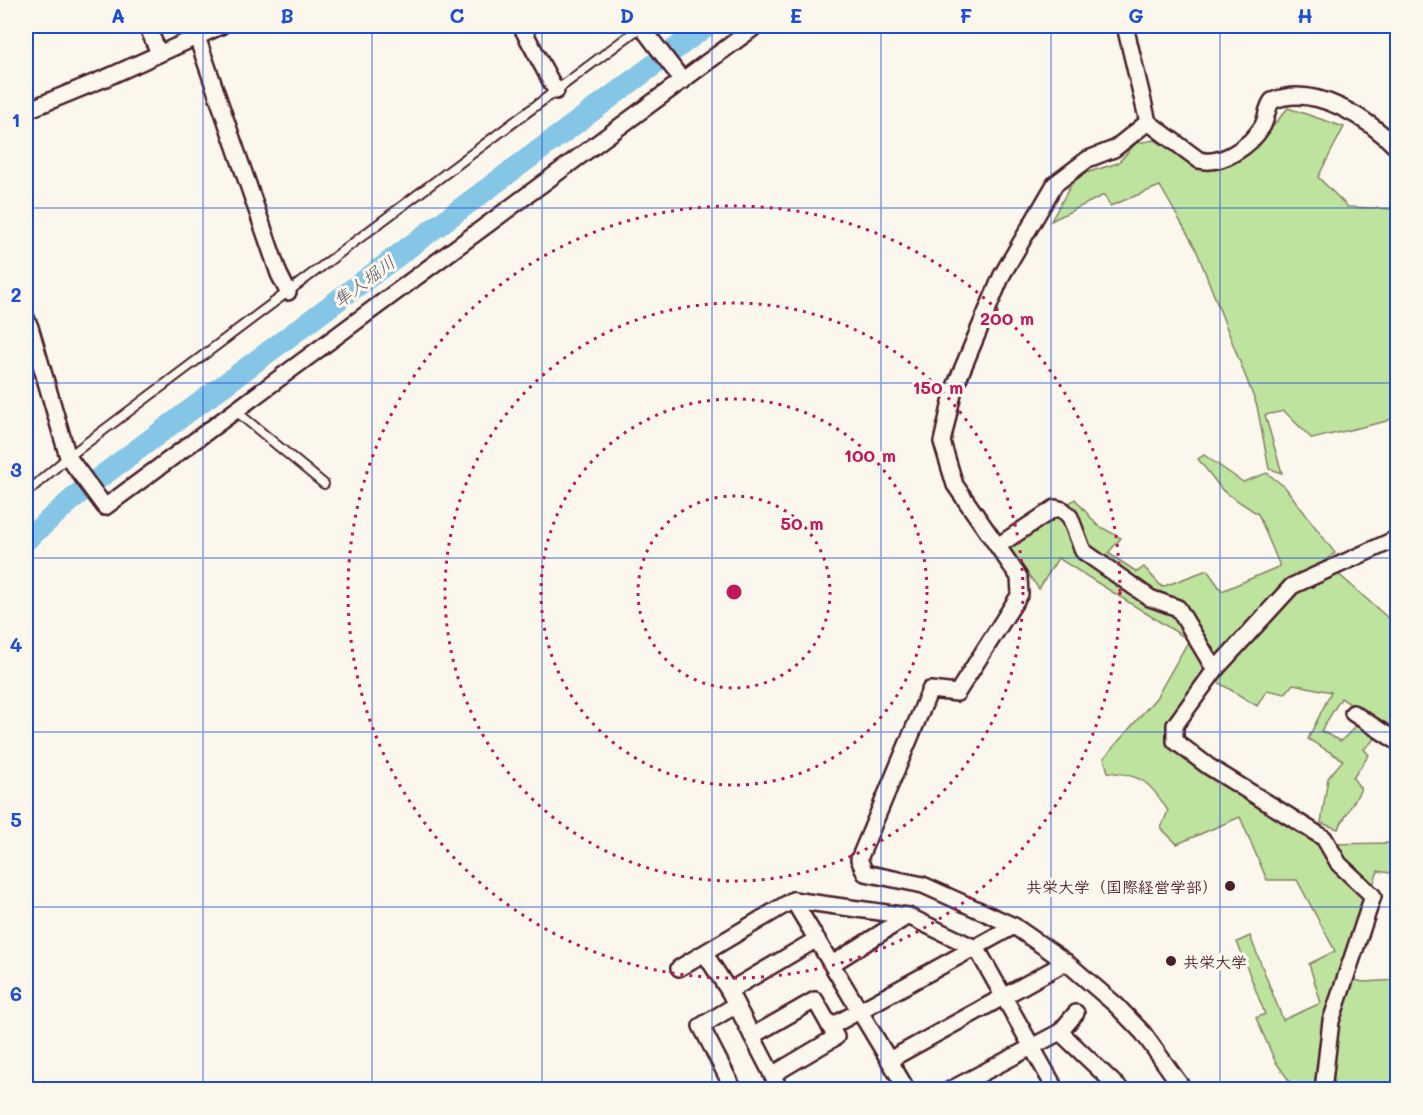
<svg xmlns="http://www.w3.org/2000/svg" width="1423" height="1115" font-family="Mali,'Klee One',sans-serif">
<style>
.green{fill:#bde39e;stroke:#848164;stroke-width:1.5}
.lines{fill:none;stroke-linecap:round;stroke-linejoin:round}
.river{stroke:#85c6e6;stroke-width:22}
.service-casing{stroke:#4a1f2b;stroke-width:12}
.minor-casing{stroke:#4a1f2b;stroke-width:20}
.service{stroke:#fbf7ec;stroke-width:8}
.minor{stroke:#fbf7ec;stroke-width:15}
.grid{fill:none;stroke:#1d4ed8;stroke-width:1.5;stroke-opacity:0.55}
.ring{fill:none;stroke:#c2185b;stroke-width:3;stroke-dasharray:3 6}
.poi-dot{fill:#4a1f2b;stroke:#fbf7ec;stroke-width:2}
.labels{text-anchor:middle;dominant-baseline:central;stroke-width:6;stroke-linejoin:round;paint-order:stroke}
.poi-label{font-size:16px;font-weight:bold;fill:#4a1f2b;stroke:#fbf7ec;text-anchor:end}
.water-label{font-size:18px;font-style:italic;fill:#5c5163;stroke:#fbf7ec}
.centre{fill:#c2185b;stroke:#fbf7ec;stroke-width:3}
.ring-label{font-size:18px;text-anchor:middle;font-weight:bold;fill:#c2185b;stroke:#fbf7ec;stroke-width:6;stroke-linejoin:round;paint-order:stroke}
.neatline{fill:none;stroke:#1d4ed8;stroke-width:2}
.grid-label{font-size:20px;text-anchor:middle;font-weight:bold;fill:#1d4ed8}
</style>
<rect width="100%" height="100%" fill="#fbf7ec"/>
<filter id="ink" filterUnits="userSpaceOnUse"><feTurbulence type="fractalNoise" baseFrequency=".0167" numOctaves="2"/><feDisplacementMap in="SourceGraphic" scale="12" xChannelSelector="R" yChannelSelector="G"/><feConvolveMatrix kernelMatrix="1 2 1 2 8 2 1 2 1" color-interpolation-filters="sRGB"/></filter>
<g filter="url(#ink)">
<g class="green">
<polygon points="1288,108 1344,127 1318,177 1348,207 1395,209 1398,238 1397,415 1387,421 1312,439 1284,411 1265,415 1282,473 1269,469 1257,406 1196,249 1160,186 1110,206 1104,195 1051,221 1076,176 1118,163 1136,143 1155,140 1197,167 1259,143"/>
<path d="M 1204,455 L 1243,482 L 1267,473 L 1285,487 L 1335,553 L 1324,561 L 1397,626 L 1397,718 L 1387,728 L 1341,698 L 1321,731 L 1341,741 L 1359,723 L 1378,736 L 1364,749 L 1369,755 L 1353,778 L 1361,789 L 1338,829 L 1321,823 L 1328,778 L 1343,760 L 1308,739 L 1331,692 L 1293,684 L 1285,694 L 1267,690 L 1257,706 L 1203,673 L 1178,708 L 1166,741 L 1322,844 L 1397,843 L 1397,874 L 1378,871 L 1350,949 L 1336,977 L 1364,982 L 1397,980 L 1397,1089 L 1295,1089 L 1275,1061 L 1256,1018 L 1265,1014 L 1237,942 L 1250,936 L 1283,1020 L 1321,1003 L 1309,964 L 1335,951 L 1297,880 L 1267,880 L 1240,817 L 1177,844 L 1161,828 L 1168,811 C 1150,782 1142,775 1108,772 L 1104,758 L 1156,698 L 1189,640 L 1058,558 L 1039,589 L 1009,549 L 1075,499 L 1097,525 L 1121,538 L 1108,553 L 1137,572 L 1144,567 L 1162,587 L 1207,570 L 1222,591 L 1280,566 L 1258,514 L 1223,491 L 1198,459 Z"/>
</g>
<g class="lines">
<polyline class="river" points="26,540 83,490 706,26"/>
<defs>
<g id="service">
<polyline points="237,412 324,484"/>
<polyline points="26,493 68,457 642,26"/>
</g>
<g id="minor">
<polyline points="147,26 159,53"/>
<polyline points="521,26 556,91"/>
<polyline points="641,26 683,81"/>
<path d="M 1125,26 L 1148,122 L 1199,160 C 1222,166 1250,146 1262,127 C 1267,119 1266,109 1272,101 C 1315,83 1369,119 1398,149"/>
<polyline points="197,37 279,274 288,292"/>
<polyline points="26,108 35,107 108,77 221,26"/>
<polyline points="1148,122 1114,149 1088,159 1055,184 1002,275 954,389 942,442 955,485 1019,577 1020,594 957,693 930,690 859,859 865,873 923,885 1014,926 1066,962 1116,1005 1143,1033 1184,1090"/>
<polyline points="26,318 30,327 68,457 105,507 756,26"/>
<polyline points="999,545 1055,508 1063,510 1070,517 1083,551 1150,598 1178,608 1215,670"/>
<polyline points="1353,713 1398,742"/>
<polyline points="793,900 907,1090"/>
<polyline points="705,954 729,991 780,1090"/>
<polyline points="832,964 908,916"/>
<polyline points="679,968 793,900 908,916 977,949 1056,1090"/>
<polyline points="729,991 817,939"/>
<polyline points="830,1027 1014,926"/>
<polyline points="1060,1032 1121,1090"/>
<polyline points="752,1036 815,1000 836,1037 772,1075"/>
<polyline points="889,1060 1066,962"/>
<polyline points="734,1090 701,1026 736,1005"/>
<polyline points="950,1090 1060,1032 1076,1013"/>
<polyline points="1323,1090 1331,1021 1373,896 1339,864 1324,838 1208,766 1175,741 1175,725 1215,670 1292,586 1398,538"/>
</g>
</defs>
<use href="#service" class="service-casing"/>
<use href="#minor" class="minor-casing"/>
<use href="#service" class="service"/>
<use href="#minor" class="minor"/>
</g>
</g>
<path class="grid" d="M 203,26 L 203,1090M 372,26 L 372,1090M 542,26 L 542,1090M 712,26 L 712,1090M 881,26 L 881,1090M 1051,26 L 1051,1090M 1220,26 L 1220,1090M 26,208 L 1398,208M 26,383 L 1398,383M 26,558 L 1398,558M 26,732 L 1398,732M 26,907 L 1398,907"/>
<g class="ring">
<circle cx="734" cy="592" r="96"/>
<circle cx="734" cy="592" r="193"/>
<circle cx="734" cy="592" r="289"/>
<circle cx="734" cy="592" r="386"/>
</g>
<g class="poi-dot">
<circle cx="1230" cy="886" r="6"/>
<circle cx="1171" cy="961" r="6"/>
</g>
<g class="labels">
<g class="poi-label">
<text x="1218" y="886">共栄大学（国際経営学部）</text>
<text x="1183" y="961" text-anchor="start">共栄大学</text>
</g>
<g class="water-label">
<text transform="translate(364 281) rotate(-37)">隼人堀川</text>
</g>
</g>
<circle cx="734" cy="592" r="9" class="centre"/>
<g class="ring-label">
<text x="1007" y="325">200 m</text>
<text x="938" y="394">150 m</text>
<text x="870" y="462">100 m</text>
<text x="802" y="530">50 m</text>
</g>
<rect width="1423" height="1115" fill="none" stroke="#fbf7ec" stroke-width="66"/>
<rect x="33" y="33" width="1357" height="1049" class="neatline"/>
<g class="grid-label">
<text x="118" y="23">A</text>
<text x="287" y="23">B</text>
<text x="457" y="23">C</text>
<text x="627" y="23">D</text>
<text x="796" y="23">E</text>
<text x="966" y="23">F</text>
<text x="1136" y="23">G</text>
<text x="1305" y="23">H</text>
<text x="16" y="127">1</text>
<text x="16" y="302">2</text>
<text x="16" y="477">3</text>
<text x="16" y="652">4</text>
<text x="16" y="827">5</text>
<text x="16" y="1001">6</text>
</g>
</svg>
